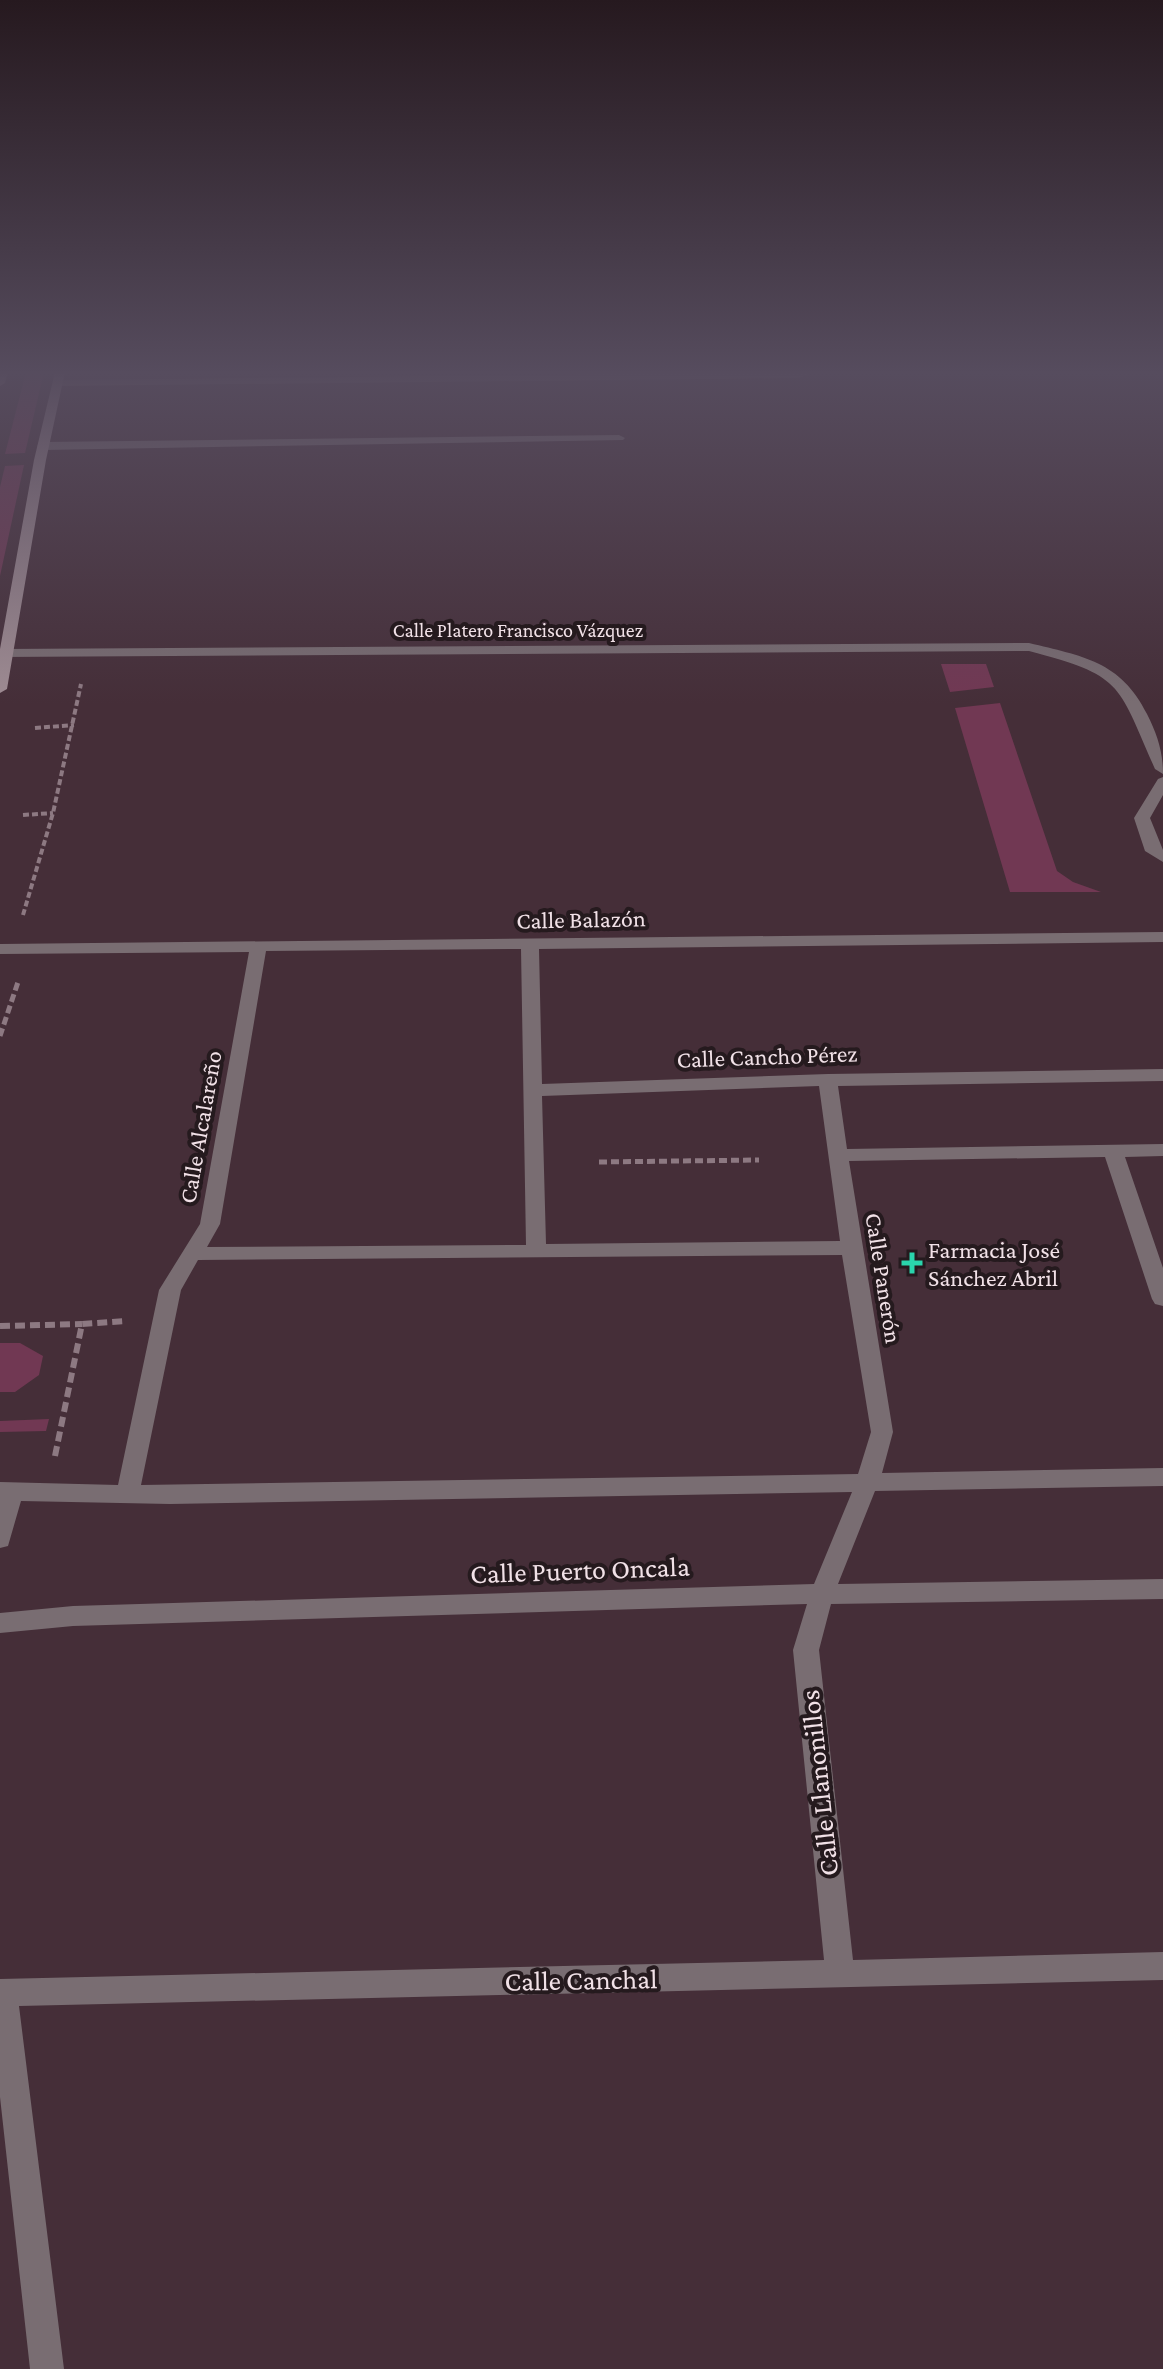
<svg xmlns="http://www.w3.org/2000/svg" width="1163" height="2369" font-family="'Crimson Pro',serif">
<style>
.green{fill:#713853}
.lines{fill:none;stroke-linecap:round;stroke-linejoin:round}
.path-far2{stroke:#8d7982;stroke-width:4;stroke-dasharray:6 3;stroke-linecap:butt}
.path-far1{stroke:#8d7982;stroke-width:5;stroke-dasharray:8 4;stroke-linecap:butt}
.path{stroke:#8d7982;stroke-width:6;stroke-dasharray:10 5;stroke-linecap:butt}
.street{fill:#796d72;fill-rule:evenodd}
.secondary{fill:#9f8c93;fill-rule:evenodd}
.poi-dot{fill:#2ad5ac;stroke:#251a1e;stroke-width:3}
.labels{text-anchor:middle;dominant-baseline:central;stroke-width:8;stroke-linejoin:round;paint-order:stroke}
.far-street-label{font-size:20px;fill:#f1e1e7;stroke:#251a1e}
.street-label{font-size:24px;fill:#f1e1e7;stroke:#251a1e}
.poi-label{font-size:24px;fill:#f1e1e7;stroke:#251a1e;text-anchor:start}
.near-street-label{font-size:28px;fill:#f1e1e7;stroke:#251a1e}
</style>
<rect width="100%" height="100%" fill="#452e38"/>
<g class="green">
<polygon points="26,372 44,372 25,453 5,454"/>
<polygon points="24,465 0,576 0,487 5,466"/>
<polygon points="941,664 986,664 994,687 950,692"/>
<polygon points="1000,703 1057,871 1073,882 1101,892 1010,892 955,708"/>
<polygon points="0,1343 20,1343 43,1356 39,1375 15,1392 0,1392"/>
<polygon points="49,1419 46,1431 0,1432 0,1421"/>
</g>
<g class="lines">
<g class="path-far2">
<polyline points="35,728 74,725"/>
<polyline points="23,815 53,813"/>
<polyline points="23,915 53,813 81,684"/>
</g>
<g class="path-far1">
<polyline points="0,1036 18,982"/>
<polyline points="599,1162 759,1160"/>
</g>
<g class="path">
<polyline points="0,1326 82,1324"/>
<polyline points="55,1456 82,1324 125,1321"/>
</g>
<g class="street">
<polygon points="817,372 798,378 58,386 53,383 58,380"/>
<polygon points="619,435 625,438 623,440 43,450 37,446 43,442"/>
<path d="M 1029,643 C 1082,656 1121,661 1147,714 C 1157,734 1163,751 1163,774 L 1155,769 C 1117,683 1124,676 1029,651 L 0,657 L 0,649 Z"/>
<polygon points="1163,777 1163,795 1150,818 1163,850 1163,862 1145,851 1134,818 1158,779"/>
<path d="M 1163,932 L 1163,942 L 539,949 L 542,1084 L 828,1074 L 1163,1069 L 1163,1081 L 838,1086 L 847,1149 L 1163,1144 L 1163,1156 L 1125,1157 L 1163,1268 L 1163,1306 L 1155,1304 L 1152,1299 L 1105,1157 L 849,1161 L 893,1432 L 882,1473 L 1163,1468 L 1163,1486 L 875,1491 L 838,1584 L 1163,1579 L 1163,1599 L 831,1604 L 819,1650 L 853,1960 L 1163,1952 L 1163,1980 L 19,2006 L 64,2369 L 30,2369 L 0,2097 L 0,1979 L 824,1960 L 793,1650 L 807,1604 L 73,1626 L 0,1633 L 0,1613 L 73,1606 L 814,1584 L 852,1492 L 170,1504 L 21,1501 L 8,1546 L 0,1548 L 0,1482 L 118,1485 L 159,1290 L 200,1224 L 249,952 L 0,954 L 0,944 ZM 521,949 L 526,1245 L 207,1247 L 220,1224 L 266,951 ZM 819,1086 L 840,1241 L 546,1244 L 542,1096 ZM 842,1255 L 871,1432 L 858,1474 L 141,1485 L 181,1290 L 198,1260 Z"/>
</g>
<g class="secondary">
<polygon points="0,372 8,372 5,383 0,386"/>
<polygon points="55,372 65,372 46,460 7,689 0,693 0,649 34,460"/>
</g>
</g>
<linearGradient id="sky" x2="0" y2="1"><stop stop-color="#26191f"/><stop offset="0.53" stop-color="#564c5e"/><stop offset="1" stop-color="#564c5e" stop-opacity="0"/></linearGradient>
<rect width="1163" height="704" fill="url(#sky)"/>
<path class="poi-dot" d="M908 1251h8v8h8v8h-8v8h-8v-8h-8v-8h8z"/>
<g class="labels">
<g class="far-street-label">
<text x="518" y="630">Calle Platero Francisco Vázquez</text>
</g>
<g class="street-label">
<text transform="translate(581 919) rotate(-1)">Calle Balazón</text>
<text transform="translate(767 1056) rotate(-2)">Calle Cancho Pérez</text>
<text transform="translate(200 1127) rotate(-80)">Calle Alcalareño</text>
<text transform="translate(884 1278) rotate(81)">Calle Panerón</text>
</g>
<g class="poi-label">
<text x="928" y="1249">Farmacia José<tspan x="928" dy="28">Sánchez Abril</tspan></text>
</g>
<g class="near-street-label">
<text transform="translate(580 1570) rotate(-2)">Calle Puerto Oncala</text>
<text transform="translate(819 1783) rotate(-96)">Calle Llanonillos</text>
<text transform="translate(581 1980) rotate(-1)">Calle Canchal</text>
</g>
</g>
</svg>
